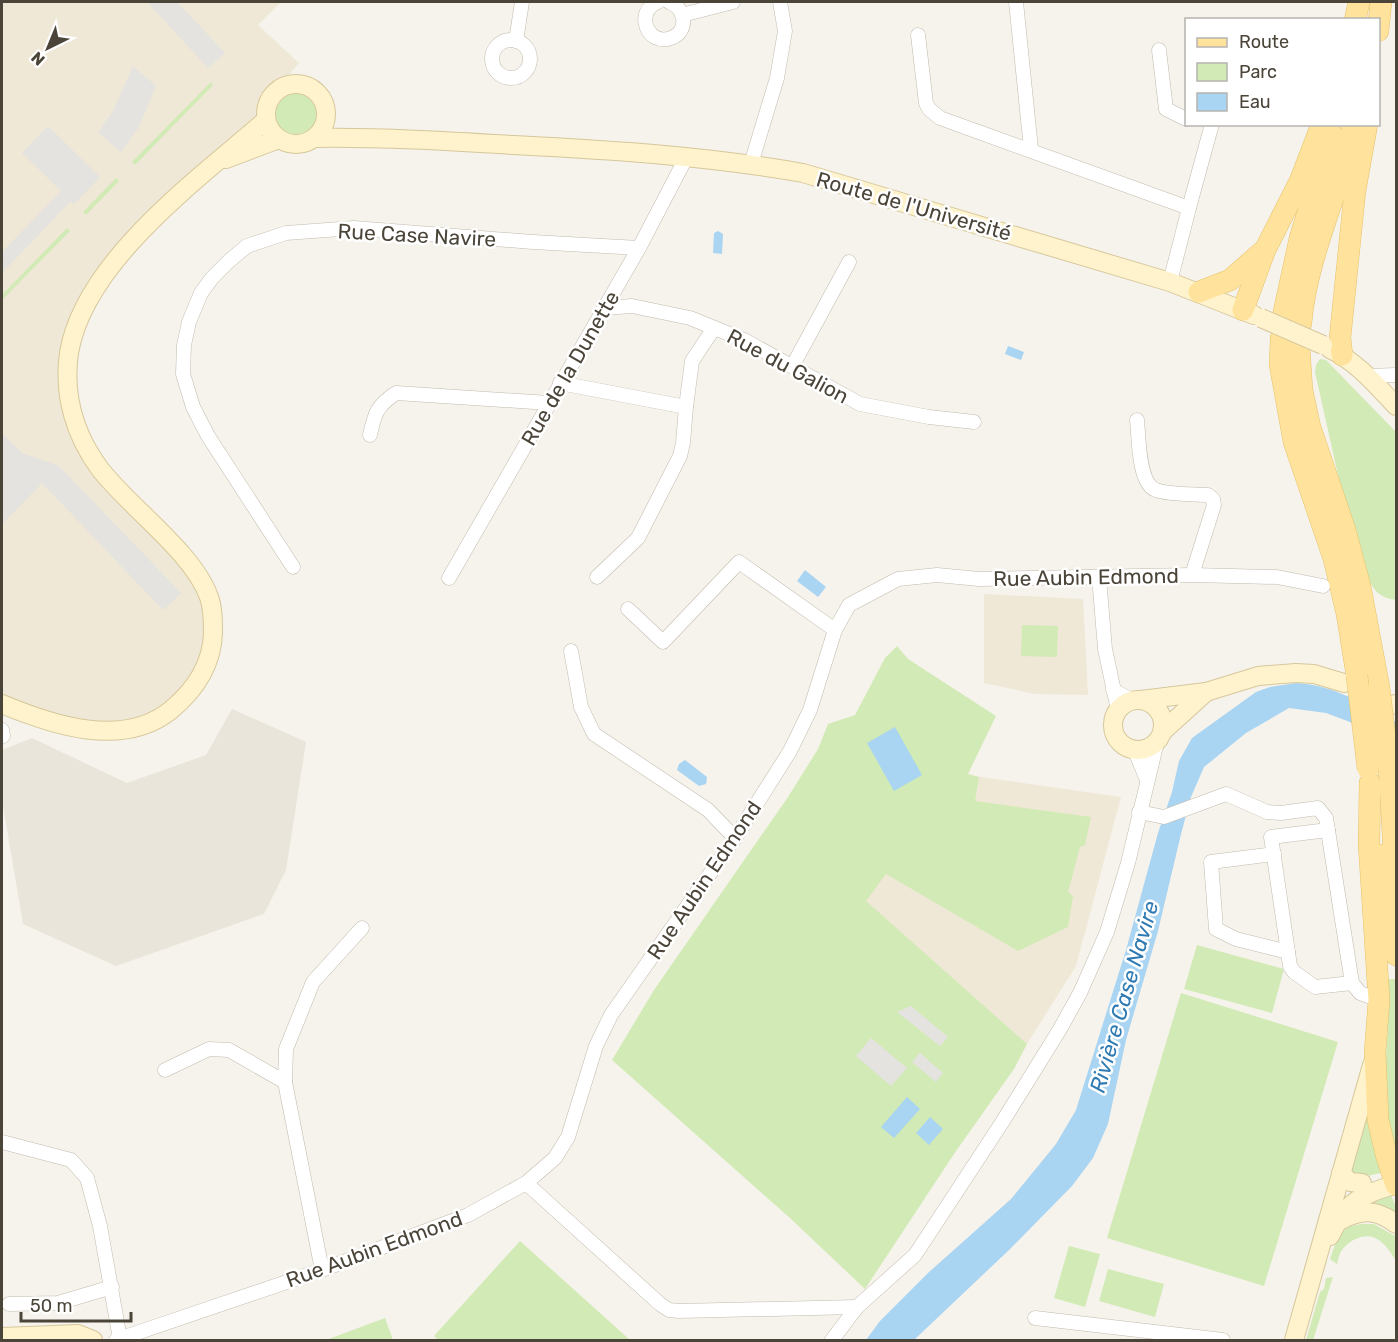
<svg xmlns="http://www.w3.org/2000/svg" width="1398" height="1342" font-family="Rubik,sans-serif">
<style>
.residential{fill:#eae5da}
.education{fill:#efe8d6}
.green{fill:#d2eab5}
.parking{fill:#e5e3e0}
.water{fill:#a9d4f2}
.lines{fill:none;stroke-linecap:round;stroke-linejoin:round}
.street-casing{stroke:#c2bbae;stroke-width:15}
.secondary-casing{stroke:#d6c79b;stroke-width:20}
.primary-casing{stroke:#e6c16a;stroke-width:22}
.street{stroke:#fff;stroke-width:14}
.secondary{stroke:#fff3cd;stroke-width:18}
.primary{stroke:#ffe39c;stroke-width:21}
.secondary-bridge-casing{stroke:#d6c79b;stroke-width:20;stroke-linecap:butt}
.primary-bridge-casing{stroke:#e6c16a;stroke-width:22;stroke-linecap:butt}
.secondary-bridge{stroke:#fff3cd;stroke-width:18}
.primary-bridge{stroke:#ffe39c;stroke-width:21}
.labels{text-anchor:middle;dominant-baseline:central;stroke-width:5;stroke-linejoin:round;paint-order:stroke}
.street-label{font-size:21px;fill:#4b4439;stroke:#fff}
.water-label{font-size:22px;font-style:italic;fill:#2e7ab2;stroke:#fff}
</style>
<rect width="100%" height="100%" fill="#f6f3ec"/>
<polygon class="residential" points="232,709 306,742 286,870 264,914 116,966 23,924 2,800 2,750 32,738 127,783 206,755"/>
<g class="education">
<polygon points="2,2 281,2 258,25 299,63 270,97 265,112 143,231 72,337 77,429 197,572 213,641 181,701 107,731 2,704"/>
<polygon points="984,594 1083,599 1088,695 1035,694 984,683"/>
<polygon points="953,773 1121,797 1076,966 1027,1044 865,901"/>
</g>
<g class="green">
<polygon points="211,82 213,85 135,165 132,162"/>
<circle cx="295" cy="114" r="24"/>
<polygon points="116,178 119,181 86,215 83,212"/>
<polygon points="67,228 70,231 2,300 2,295"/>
<path d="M 1320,359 L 1326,360 L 1396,432 L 1396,600 C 1381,598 1374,592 1368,578 L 1340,484 L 1315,372 L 1316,365 Z"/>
<polygon points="1022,625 1058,626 1057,657 1021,656"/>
<polygon points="897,646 908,659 996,716 968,774 979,777 975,801 1091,817 1085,845 1080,847 1068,892 1073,896 1068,927 1018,951 886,874 866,901 1027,1044 1014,1069 956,1151 865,1289 790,1218 612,1060 654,990 788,797 818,749 828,724 855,715 885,658"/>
<polygon points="1197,945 1284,969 1272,1013 1184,989"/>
<path d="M 1386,979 L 1395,979 L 1396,997 L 1396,1152 C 1377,1121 1388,1053 1388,1017 C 1388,1004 1387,992 1386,979 Z"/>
<polygon points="1181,993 1338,1042 1264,1286 1107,1238"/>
<polygon points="1367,1110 1381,1173 1358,1178 1349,1175"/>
<polygon points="1391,1195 1396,1207 1396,1216 1366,1201"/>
<path d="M 1362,1224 L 1374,1224 L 1395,1236 L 1396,1261 C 1391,1253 1386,1244 1377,1239 C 1366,1232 1349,1240 1342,1250 C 1339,1254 1338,1260 1337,1264 L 1330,1259 C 1339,1236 1336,1227 1362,1224 Z"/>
<polygon points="520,1241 630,1340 438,1340 434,1336"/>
<polygon points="1069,1246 1100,1254 1085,1307 1054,1298"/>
<polygon points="1108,1269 1164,1284 1155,1317 1099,1301"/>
<polygon points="1333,1277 1313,1340 1306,1340 1320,1292 1324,1289 1326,1278"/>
<polygon points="385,1318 393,1340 326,1340"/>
</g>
<g class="parking">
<polygon points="147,2 177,2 225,53 208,68"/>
<polygon points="133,66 156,86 139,127 121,152 98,132 113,111"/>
<polygon points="48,126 100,177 74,204 70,202 2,273 2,252 61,191 22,153"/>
<polygon points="2,433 22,453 59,466 181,593 163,610 42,483 2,524"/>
<polygon points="911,1006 948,1037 940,1046 897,1012"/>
<polygon points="871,1038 907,1068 891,1086 856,1056"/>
<polygon points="920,1053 943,1073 936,1082 912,1062"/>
</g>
<g class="water">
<polygon points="718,231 723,234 722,254 713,253 714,233"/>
<polygon points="1008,346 1024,352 1021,360 1005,354"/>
<polygon points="805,570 826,587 818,597 797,581"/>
<path d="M 1296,683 C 1334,685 1364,704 1396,722 L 1396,748 L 1350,722 L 1326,713 L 1289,708 L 1246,733 L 1204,767 L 1191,797 L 1181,834 L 1158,931 L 1126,1040 L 1108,1124 L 1093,1158 L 1072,1186 L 1009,1250 L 914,1340 L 866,1340 L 880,1321 L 928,1273 L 1011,1199 L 1056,1144 L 1076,1110 L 1126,950 L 1158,833 L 1172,792 L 1179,761 L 1192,738 L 1256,692 L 1270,687 Z"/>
<polygon points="895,727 922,775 894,791 867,743"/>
<polygon points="685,760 707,777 706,784 699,786 677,770 679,764"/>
<polygon points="907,1097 920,1109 894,1138 881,1127"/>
<polygon points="930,1117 943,1129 929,1145 916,1133"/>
</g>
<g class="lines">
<defs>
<g id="street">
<path d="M 658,2 C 634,11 647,47 671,38 C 690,31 685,7 669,2"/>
<polyline points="1016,2 1031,149"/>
<polyline points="682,15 733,2"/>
<polyline points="918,35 926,103 929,109 940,118 1189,208 1170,282"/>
<circle cx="511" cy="59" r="19"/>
<polyline points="516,41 522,2"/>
<polyline points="1159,50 1166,109 1186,119"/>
<polyline points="751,164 777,78 785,31 780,2"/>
<polyline points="1189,208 1212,124"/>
<polyline points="604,308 632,306 690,318 744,340 860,404 929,417 974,422"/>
<polyline points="793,365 849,262"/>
<polyline points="1368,376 1396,375"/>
<polyline points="560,383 686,407 683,443 680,456 638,538 597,577"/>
<polyline points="686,407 692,361 714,328"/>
<path d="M 1137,420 C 1139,437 1138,484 1156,490 C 1169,495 1194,494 1208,495 L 1213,499 L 1214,505 L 1192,575"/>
<path d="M 370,435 C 375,412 377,406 396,393 L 549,403"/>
<polyline points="293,567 208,436 193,407 183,374 184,345 189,322 201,293 212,278 229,261 247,246 286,233 354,228 533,242 639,248"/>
<polyline points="1099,577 1105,649 1118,710"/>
<polyline points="449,578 639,248 687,156"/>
<polyline points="628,609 663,642 739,562 835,630"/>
<polyline points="571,651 581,707 594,734 708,810 735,838"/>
<polyline points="1113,690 1133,701"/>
<polyline points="2,730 3,736"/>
<polyline points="1135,751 1147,780"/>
<polyline points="1139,812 1164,817 1226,794 1267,812 1281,813 1318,808 1326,818 1352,983 1360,993 1379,1000"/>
<polyline points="1328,830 1271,837 1290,966 1294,972 1315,987 1352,983"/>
<polyline points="1274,854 1211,862 1216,929 1236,939 1288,952"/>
<polyline points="165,1070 209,1049 229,1050 285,1082"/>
<polyline points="2,1142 71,1160 87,1178 100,1226 120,1339"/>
<polyline points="526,1183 660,1304 669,1310 679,1311 857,1307"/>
<polyline points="322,1270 285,1082 286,1049 313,982 362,928"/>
<polyline points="9,1304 58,1303 112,1287"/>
<polyline points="1035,1318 1223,1340"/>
<polyline points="116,1340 322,1270 468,1215 526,1183 555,1158 568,1137 596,1046 611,1015 735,838 790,751 810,710 835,630 849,605 898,579 937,575 979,579 1192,575 1277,577 1323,586"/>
<polyline points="832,1340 857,1307 915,1255 1003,1121 1060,1029 1080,993 1107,932 1128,863 1157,742"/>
</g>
<g id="secondary">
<circle cx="296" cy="114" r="30"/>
<path d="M 314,138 C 380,137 447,141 514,145 C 611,150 707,156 803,173 L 1170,282 L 1254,315"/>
<polyline points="226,159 279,139"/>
<path d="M 1330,349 C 1357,362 1376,385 1396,406"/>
<circle cx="1138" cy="725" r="25"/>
<polyline points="1141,700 1206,692 1258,676 1296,673 1314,674 1344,683"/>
<path d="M 2,704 C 52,725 123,749 171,710 C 195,690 212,665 213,633 C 213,621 213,608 209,597 C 193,552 130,508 100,469 C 75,435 63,395 69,353 C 84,261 200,178 266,120"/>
<polyline points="1395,704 1396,705"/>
<polyline points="1163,731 1206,692"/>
<polyline points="1341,1173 1350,1182 1362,1183"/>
<path d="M 1341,1220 C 1361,1209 1377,1209 1396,1224"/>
<path d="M 1330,1236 C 1347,1200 1360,1196 1396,1184"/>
<polyline points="2,1337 78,1334 93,1340"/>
<polyline points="1294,1340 1372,1065"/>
</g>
<g id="primary">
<polyline points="1355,20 1359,2"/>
<polyline points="1378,31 1381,2"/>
<polyline points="1199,292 1230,280 1262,252"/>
<polyline points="1243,310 1265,250 1300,181 1322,124"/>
<polyline points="1283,316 1300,238 1332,134"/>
<path d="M 1301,323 C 1305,275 1323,229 1338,183 C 1344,164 1348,144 1354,124"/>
<polyline points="1281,338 1280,365 1294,442 1334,559 1347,614 1357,676"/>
<polyline points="1299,346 1302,390 1310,427 1345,530 1360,586 1379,687"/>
<polyline points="1342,355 1340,338 1355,191 1367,124"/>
<polyline points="1390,779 1395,873"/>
<polyline points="1370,783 1369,844 1379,1000 1375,1053 1378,1120 1386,1154 1396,1185"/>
<polyline points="1382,855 1396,955"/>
</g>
</defs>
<use href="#street" class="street-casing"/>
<use href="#secondary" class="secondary-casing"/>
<use href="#primary" class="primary-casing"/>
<use href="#street" class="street"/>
<use href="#secondary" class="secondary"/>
<use href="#primary" class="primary"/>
<defs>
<polyline id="secondary-bridge" points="1261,318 1323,345"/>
<g id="primary-bridge">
<polyline points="1357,676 1368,769"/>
<polyline points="1379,687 1390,779"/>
</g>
</defs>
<use href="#secondary-bridge" class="secondary-bridge-casing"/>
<use href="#primary-bridge" class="primary-bridge-casing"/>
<use href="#secondary-bridge" class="secondary-bridge"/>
<use href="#primary-bridge" class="primary-bridge"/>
</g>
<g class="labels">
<g class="street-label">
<text transform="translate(914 206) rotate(16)">Route de l'Université</text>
<text transform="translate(417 235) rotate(3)">Rue Case Navire</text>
<text transform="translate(788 366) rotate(28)">Rue du Galion</text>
<text transform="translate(570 368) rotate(-60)">Rue de la Dunette</text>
<text transform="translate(1086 577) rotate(-1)">Rue Aubin Edmond</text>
<text transform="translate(704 880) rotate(-56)">Rue Aubin Edmond</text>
<text transform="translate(374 1249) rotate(-20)">Rue Aubin Edmond</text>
</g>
<g class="water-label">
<text transform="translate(1124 997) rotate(-74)">Rivière Case Navire</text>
</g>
</g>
<rect width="1398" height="1342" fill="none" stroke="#4b4439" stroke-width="6"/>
<rect x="1185" y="18" width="195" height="108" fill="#ffffff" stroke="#b7b4b0" stroke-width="1.5"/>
<rect x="1197" y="38" width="30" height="9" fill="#ffe39c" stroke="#b7b4b0" stroke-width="1.5"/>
<text x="1239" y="48" font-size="18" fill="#4b4439">Route</text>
<rect x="1197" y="63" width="30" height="18" fill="#d2eab5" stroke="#b7b4b0" stroke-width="1.5"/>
<text x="1239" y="78" font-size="18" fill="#4b4439">Parc</text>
<rect x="1197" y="93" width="30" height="18" fill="#a9d4f2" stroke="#b7b4b0" stroke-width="1.5"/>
<text x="1239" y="108" font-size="18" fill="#4b4439">Eau</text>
<g transform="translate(48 48) rotate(223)" stroke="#ffffff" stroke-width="4.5" paint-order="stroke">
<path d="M0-4.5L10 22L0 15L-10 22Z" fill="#4b4439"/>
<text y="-9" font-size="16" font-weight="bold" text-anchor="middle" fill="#4b4439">N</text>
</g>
<path d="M21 1312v9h110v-9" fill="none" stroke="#4b4439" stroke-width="3"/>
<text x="30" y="1312" font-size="18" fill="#4b4439" stroke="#ffffff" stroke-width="4.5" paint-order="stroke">50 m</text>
</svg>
